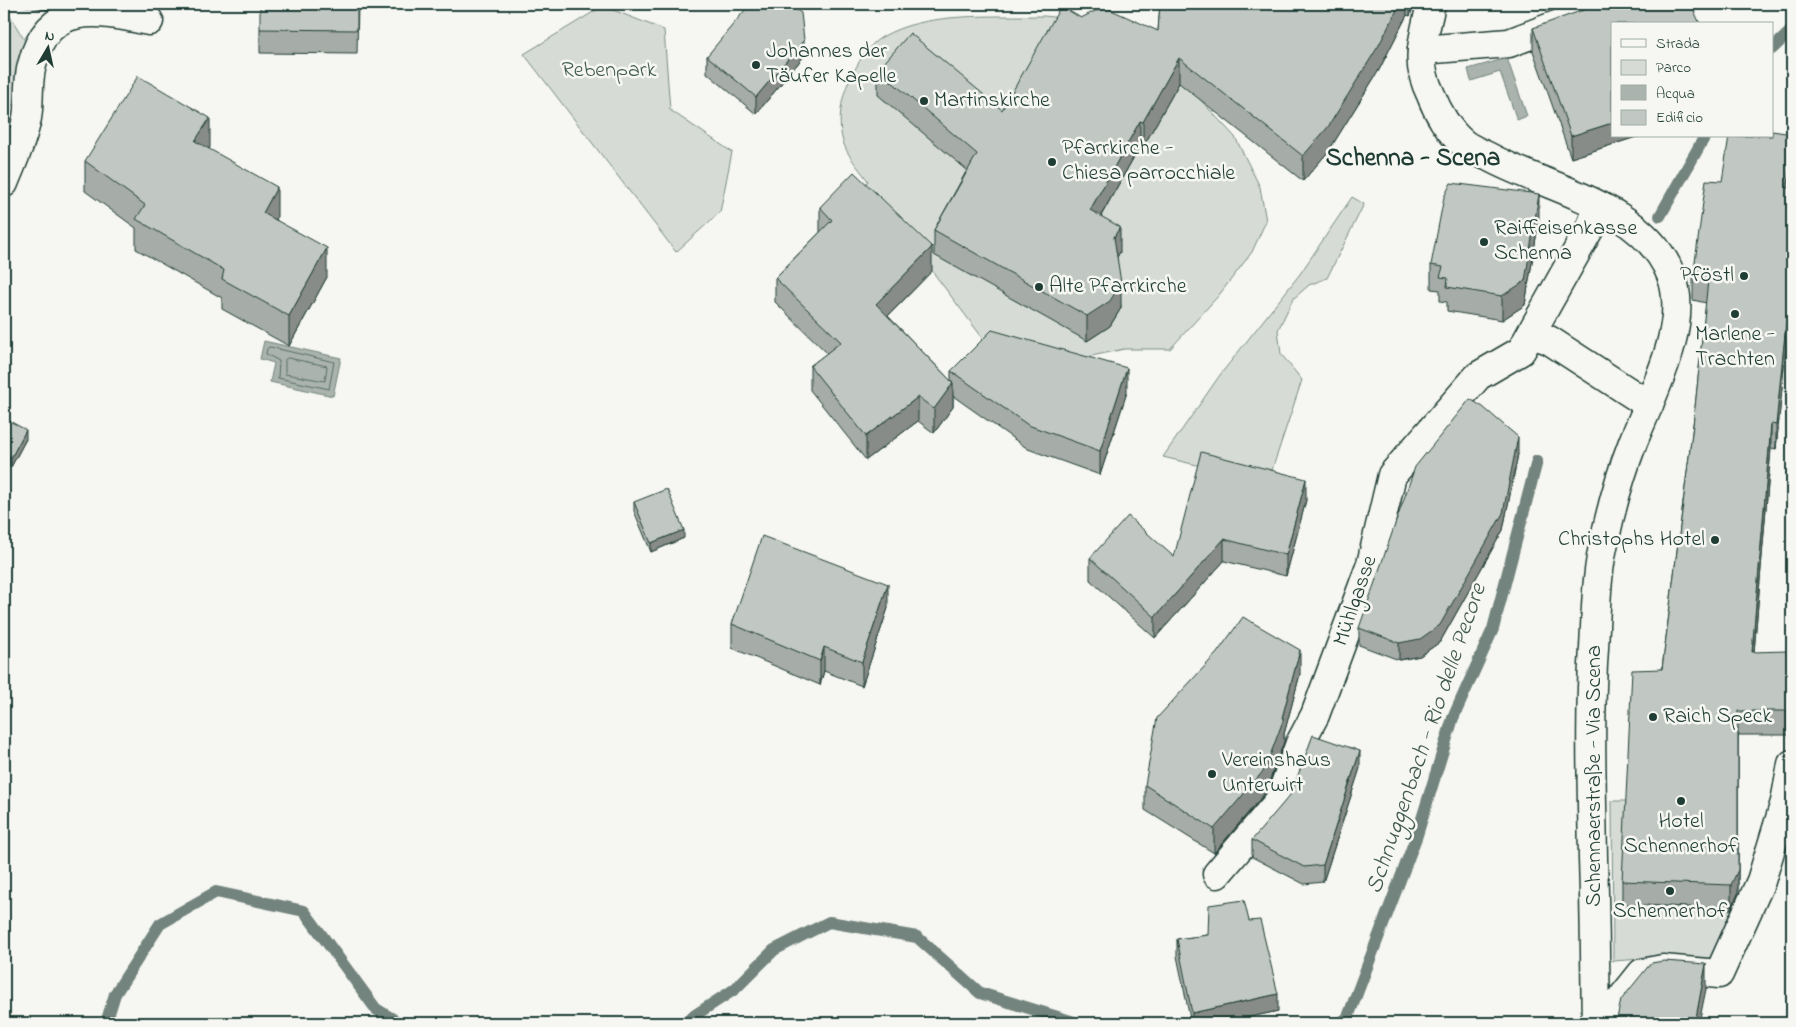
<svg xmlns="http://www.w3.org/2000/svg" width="1796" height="1027" font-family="'Indie Flower',sans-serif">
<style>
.green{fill:#d6dbd6;stroke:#7a8c85}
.water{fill:#aab3ae;stroke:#72847d}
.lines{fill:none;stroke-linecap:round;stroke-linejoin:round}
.shore{stroke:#576c65;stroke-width:1}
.stream{stroke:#72847d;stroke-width:12}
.minor-casing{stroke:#1f3d34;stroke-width:31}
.minor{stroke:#f6f6f2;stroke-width:28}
.wall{fill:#a6aca8;stroke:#1f3d34}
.shaded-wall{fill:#878c88;stroke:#1f3d34}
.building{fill:#c1c8c3;stroke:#1f3d34}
.poi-dot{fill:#1f3d34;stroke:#f6f6f2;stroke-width:2}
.labels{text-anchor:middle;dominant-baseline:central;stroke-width:5;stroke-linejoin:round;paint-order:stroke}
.poi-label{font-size:22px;fill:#1f3d34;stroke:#f6f6f2;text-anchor:start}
.park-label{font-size:22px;fill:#445d54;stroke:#f6f6f2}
.street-label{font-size:22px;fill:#1f3d34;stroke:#f6f6f2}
.water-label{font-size:24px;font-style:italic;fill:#425a52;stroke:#f6f6f2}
.quarter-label{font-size:25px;font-weight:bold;fill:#1f3d34;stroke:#f6f6f2}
</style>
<rect width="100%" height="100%" fill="#f6f6f2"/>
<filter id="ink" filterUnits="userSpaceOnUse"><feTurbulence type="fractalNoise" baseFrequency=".02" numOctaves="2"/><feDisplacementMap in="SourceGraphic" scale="10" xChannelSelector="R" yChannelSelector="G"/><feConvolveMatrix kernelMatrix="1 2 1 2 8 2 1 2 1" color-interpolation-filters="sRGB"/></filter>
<g filter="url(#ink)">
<g class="green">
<polygon points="4,6 40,66 18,107 4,102"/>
<polygon points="603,6 664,30 670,110 732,152 720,212 676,252 524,54"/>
<path d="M 1044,16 L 1079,20 L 1157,53 L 1235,137 L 1260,187 L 1266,221 L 1252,252 L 1219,295 L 1170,349 L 1124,349 L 1078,359 L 988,345 L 932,271 L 854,196 L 868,181 C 861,171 851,160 846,149 C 836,130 840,98 850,79 C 858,64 866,46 882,37 C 926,11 994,17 1044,16 Z"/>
<polygon points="1352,197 1364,204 1327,278 1309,285 1293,299 1278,330 1281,354 1302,380 1268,482 1163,457 1220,375 1300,274"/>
<polygon points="1612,801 1627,801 1622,904 1737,910 1714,964 1670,957 1613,961"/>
</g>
<g class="water">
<polygon points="1507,58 1527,116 1517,120 1500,72 1471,81 1468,69"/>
<polygon points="264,341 341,358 333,396 270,382 274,363 260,359"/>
</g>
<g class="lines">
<g class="shore">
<polygon points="270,347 334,362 329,389 278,378 279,361 266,354 267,349"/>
<polygon points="288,358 327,366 325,381 285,374 285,360"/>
</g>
<g class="stream">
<polyline points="1772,49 1792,30"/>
<polyline points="1660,216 1705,136"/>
<polyline points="106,1023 115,994 160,924 216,892 304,911 376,1009 399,1023"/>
<polyline points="683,1023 735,989 774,950 829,922 917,937 980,993 1077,1023"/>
<polyline points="1341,1023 1348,1017 1417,835 1453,718 1493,629 1537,461"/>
</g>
<defs>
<g id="minor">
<path d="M 1431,4 C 1428,19 1423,35 1422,50 C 1420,66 1424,81 1431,95 C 1437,111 1449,132 1463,143 C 1470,149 1481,153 1489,157 C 1547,189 1644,205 1671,275 C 1691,325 1651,396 1633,442 C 1621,473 1612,505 1605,538 C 1596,573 1596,612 1594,648 C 1589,719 1592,789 1593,859 C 1595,914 1595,969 1596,1023"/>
<polyline points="1422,50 1509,43 1612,4"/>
<path d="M 4,183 C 12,163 23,140 27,118 C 30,101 27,82 32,65 C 48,0 96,10 149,21"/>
<polyline points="1531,334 1549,340 1649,405"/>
<polyline points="1217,874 1279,801 1300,743 1315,715 1371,564 1392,475 1478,376 1521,351 1590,228 1599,206"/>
<polyline points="1602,1023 1642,973 1663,969 1719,974 1761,881 1785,802 1792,764"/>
</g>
</defs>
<use href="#minor" class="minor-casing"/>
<use href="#minor" class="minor"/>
</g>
<g class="wall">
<polygon points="14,4 55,4 55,6 49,10"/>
<polygon points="358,4 357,54 260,53 260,29"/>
<polygon points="1160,4 1414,4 1410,16 1407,15 1379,70 1328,152 1303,181 1179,83 1143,147 1140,146 1101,216 1120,252 1117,257 1121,308 1110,326 1087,341 934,255 934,230 967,170 878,95 878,70 1002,110 1081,18 1158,31"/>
<polygon points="1612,24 1612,136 1639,136 1571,158 1533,51 1533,28"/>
<polygon points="707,56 804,56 756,114 707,73"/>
<polygon points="1792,134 1792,176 1791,188 1792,188 1792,348 1786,347 1776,449 1771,448 1754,652 1792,711 1792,735 1738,735 1738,894 1731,909 1622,904 1622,881 1662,669 1694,417 1706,303 1693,300 1693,277 1722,181"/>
<polygon points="210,147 209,149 277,217 276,219 327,277 289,346 222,309 222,298 136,249 136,228 85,191 85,161"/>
<polygon points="820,207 932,271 888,316 951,381 951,371 1127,392 1100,475 1028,449 953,396 953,407 934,433 918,421 866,460 810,390 810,366 827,353 775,302 775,278 820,232"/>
<polygon points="1539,219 1525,305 1502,320 1447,311 1447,302 1440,301 1440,290 1431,289 1431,265"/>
<polygon points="4,418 26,439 11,467 4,463"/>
<polygon points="1518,454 1503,530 1440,642 1420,656 1399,660 1359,645 1359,628"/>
<polygon points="1306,500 1286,576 1224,561 1155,638 1090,580 1090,558 1174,557"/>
<polygon points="634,502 684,538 651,552 634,511"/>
<polygon points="888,608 862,686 824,671 820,685 732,648 732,624"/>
<polygon points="1300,674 1284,734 1284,742 1265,793 1214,853 1145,810 1145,785"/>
<polygon points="1360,768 1323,882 1304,884 1252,857 1252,840"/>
<polygon points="1249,921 1278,1011 1223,1023 1191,1023 1177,956 1177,939 1208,935"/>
</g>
<g class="shaded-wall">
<polygon points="49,4 55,4 55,6 49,10"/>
<polygon points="1400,4 1407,4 1407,15 1379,70 1328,152 1303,181 1303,156"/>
<polygon points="1410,4 1414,4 1410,16"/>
<polygon points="804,40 804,56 756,114 756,97"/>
<polygon points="1179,58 1179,83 1143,147 1143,122"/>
<polygon points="210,118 210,147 195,171 195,141"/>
<polygon points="1140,121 1140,146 1090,235 1090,210"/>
<polygon points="1612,123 1612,136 1639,136 1571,158 1571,136"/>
<polygon points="1792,152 1792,176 1787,211 1787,188"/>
<polygon points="277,187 277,217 263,242 263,213"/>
<polygon points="1539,194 1539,219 1525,305 1502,320 1502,296"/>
<polygon points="1120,227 1120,252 1114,262 1114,237"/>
<polygon points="932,247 932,271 876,328 876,304"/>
<polygon points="327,248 327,277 289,346 289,316"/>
<polygon points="1121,283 1121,308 1110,326 1087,341 1087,316"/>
<polygon points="1786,323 1786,347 1776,449 1776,425"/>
<polygon points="1127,368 1127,392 1100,475 1100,451"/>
<polygon points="953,383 953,407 934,433 934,409"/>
<polygon points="918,397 918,421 866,460 866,436"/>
<polygon points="1771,424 1771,448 1752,676 1752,652"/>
<polygon points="26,430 26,439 11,467 11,458"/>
<polygon points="1518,437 1518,454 1503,530 1440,642 1420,656 1399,660 1399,643"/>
<polygon points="1306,479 1306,500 1286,576 1286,555"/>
<polygon points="684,530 684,538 651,552 651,543"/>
<polygon points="1224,539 1224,561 1155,638 1155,617"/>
<polygon points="888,584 888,608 862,686 862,662"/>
<polygon points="824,647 824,671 820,685 820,661"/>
<polygon points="1300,650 1300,674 1284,734 1284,742 1265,793 1214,853 1214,829 1282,718"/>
<polygon points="1738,735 1738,894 1731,909 1731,885"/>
<polygon points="1360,751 1360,768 1323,882 1323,865"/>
<polygon points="1706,964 1706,989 1699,1023 1695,1023"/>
<polygon points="1278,994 1278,1011 1223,1023 1192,1023 1192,1013"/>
</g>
<g class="building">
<polygon points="260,4 357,4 357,30 260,29"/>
<polygon points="750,4 789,4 801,13 804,40 756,97 707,56"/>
<polygon points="1160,4 1400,4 1379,45 1328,127 1303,156 1179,58 1143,122 1140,121 1090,210 1120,227 1114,237 1121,283 1110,301 1087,316 934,230 977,154 878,70 910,33 1002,110 1061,6 1081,18 1095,11 1109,9 1158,31"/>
<polygon points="1600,4 1691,4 1700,24 1612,24 1612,123 1571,136 1533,28"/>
<polygon points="138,76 210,118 195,141 277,187 263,213 327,248 289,316 222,279 224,270 136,219 145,205 85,161"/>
<polygon points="1772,131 1792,134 1792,152 1787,188 1792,188 1792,325 1786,323 1776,425 1771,424 1752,652 1787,651 1792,711 1738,711 1738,870 1731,885 1622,881 1632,670 1662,669 1694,417 1708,280 1693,277 1706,180 1722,181 1729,136 1772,136"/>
<polygon points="854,172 932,247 876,304 953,383 934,409 918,397 866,436 810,366 841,342 775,278 832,220 820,207"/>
<polygon points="1451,183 1539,194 1525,281 1502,296 1447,287 1448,278 1440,277 1443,267 1431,265 1444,197"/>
<polygon points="992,330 1127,368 1100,451 1028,425 951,371"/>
<polygon points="1470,399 1483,407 1518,437 1503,513 1440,625 1420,639 1399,643 1359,628 1415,467"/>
<polygon points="4,418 26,430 11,458 4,454"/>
<polygon points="1201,452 1306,479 1286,555 1224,539 1155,617 1090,558 1128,516 1174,557"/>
<polygon points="667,489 684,530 651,543 634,502"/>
<polygon points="762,536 888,584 862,662 824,647 820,661 732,624"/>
<polygon points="1243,617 1300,650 1282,718 1284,718 1265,769 1214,829 1145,785 1157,718 1217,653"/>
<polygon points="1313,735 1360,751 1323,865 1304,867 1252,840 1291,794"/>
<polygon points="1244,900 1249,921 1260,920 1278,994 1192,1013 1177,939 1208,935 1209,905"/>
<polygon points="1664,961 1706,964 1695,1023 1616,1023 1621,1000 1651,963"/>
</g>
</g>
<g class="poi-dot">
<circle cx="756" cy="65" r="5"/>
<circle cx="924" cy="101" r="5"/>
<circle cx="1052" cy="162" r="5"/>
<circle cx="1484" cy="242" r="5"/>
<circle cx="1744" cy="276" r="5"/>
<circle cx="1039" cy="287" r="5"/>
<circle cx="1735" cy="314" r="5"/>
<circle cx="1715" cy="540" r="5"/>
<circle cx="1653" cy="717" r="5"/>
<circle cx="1212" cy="774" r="5"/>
<circle cx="1681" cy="801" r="5"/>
<circle cx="1670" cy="891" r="5"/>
</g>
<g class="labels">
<g class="poi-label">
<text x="766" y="52">Johannes der<tspan x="766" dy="25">Täufer Kapelle</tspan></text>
<text x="934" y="101">Martinskirche</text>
<text x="1062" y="149">Pfarrkirche -<tspan x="1062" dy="25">Chiesa parrocchiale</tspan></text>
<text x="1494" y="229">Raiffeisenkasse<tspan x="1494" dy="25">Schenna</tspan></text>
<text x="1734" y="276" text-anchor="end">Pföstl</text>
<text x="1049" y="287">Alte Pfarrkirche</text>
<text x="1735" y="335" text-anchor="middle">Marlene -<tspan x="1735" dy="25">Trachten</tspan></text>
<text x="1705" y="540" text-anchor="end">Christophs Hotel</text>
<text x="1663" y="717">Raich Speck</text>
<text x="1222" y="761">Vereinshaus<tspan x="1222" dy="25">Unterwirt</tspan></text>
<text x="1681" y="822" text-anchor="middle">Hotel<tspan x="1681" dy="25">Schennerhof</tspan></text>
<text x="1670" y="912" text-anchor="middle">Schennerhof</text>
</g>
<g class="park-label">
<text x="609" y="71">Rebenpark</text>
</g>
<g class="street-label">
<text transform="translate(1356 601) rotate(-71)">Mühlgasse</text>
<text transform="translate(1595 776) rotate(-90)">Schennaerstraße - Via Scena</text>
</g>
<g class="water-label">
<text transform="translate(1427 739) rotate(-71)">Schnuggenbach - Rio delle Pecore</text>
</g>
<g class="quarter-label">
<text x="1413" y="159">Schenna - Scena</text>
</g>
</g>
<rect width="1796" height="1027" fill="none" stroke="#f6f6f2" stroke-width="20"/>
<rect x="10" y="10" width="1776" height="1007" fill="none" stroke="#1f3d34" stroke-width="2" filter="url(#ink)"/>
<rect x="1611" y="22" width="162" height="115" fill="#f6f6f2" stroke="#a0aca6"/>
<rect x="1621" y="39" width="25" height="8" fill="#f6f6f2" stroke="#a0aca6"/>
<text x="1656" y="48" font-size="15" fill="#1f3d34">Strada</text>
<rect x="1621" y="60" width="25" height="15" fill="#d6dbd6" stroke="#a0aca6"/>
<text x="1656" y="72" font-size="15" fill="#1f3d34">Parco</text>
<rect x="1621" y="85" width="25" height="15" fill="#aab3ae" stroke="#a0aca6"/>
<text x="1656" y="98" font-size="15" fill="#1f3d34">Acqua</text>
<rect x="1621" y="110" width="25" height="15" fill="#c1c8c3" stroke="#a0aca6"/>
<text x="1656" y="122" font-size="15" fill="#1f3d34">Edificio</text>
<g transform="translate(48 48) rotate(9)" stroke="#f6f6f2" stroke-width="4" paint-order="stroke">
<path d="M0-4L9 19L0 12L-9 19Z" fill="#1f3d34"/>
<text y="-8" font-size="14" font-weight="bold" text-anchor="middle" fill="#1f3d34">N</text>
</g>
</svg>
